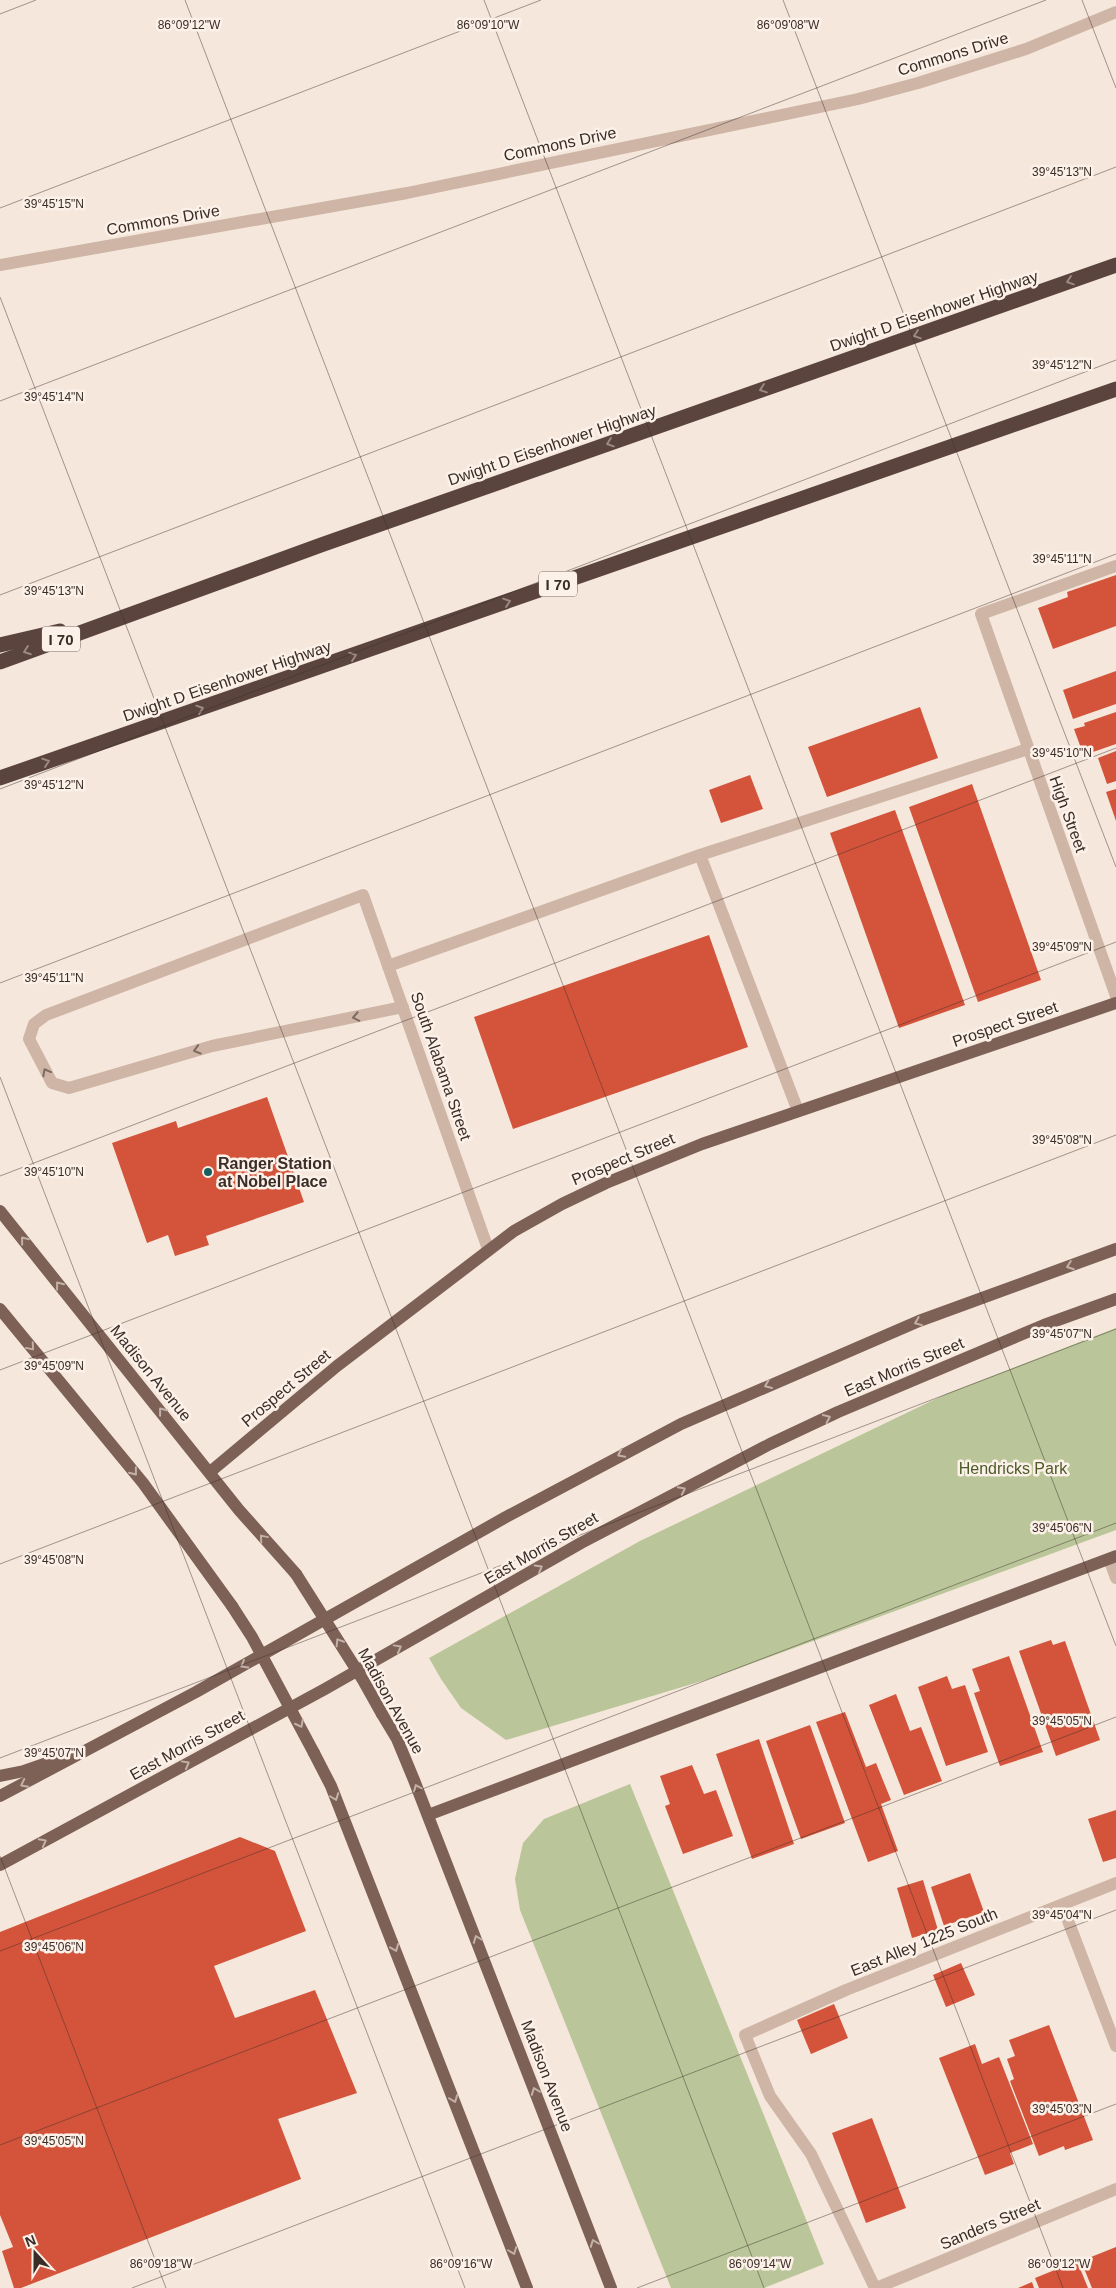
<svg xmlns="http://www.w3.org/2000/svg" width="1116" height="2288" font-family="Arial,sans-serif">
<style>
.green{fill:#bac699}
.building{fill:#d3543b}
.lines{fill:none;stroke-linecap:round;stroke-linejoin:round}
.minor{stroke:#ceb5a6;stroke-width:12}
.major{stroke:#7d6157;stroke-width:12}
.highway{stroke:#5b443e;stroke-width:15}
.major-bridge{stroke:#7d6157;stroke-width:12}
.oneway{stroke:#9b8982}
.oneway2{stroke:#7d6a60}
.oneway3{stroke:#c3b0a7}
.ticks{fill:none;stroke:#3a2c27;stroke-width:1;stroke-opacity:0.45}
.poi-dot{fill:#18605f;stroke:#fcf1e8;stroke-width:2}
.labels{text-anchor:middle;dominant-baseline:central;stroke-width:5;stroke-linejoin:round;paint-order:stroke}
.shield{fill:#fcf1e8;stroke:#746761;stroke-width:1}
.shield-label{font-size:15px;font-weight:bold;fill:#3a2c27}
.street-label{font-size:16px;fill:#3a2c27;stroke:#fcf1e8}
.poi-label{font-size:16px;font-weight:bold;fill:#3a2c27;stroke:#fcf1e8;text-anchor:start}
.park-label{font-size:16px;fill:#4c5b28;stroke:#fcf1e8}
.ticks-label{font-size:12px;text-anchor:middle;fill:#3a2c27;stroke:#fcf1e8;stroke-width:5;stroke-linejoin:round;paint-order:stroke}
</style>
<rect width="100%" height="100%" fill="#f5e7db"/>
<g class="green">
<polygon points="1116,1328 1116,1530 712,1678 506,1740 461,1708 441,1679 429,1658 640,1541 948,1393"/>
<polygon points="630,1784 824,2264 764,2288 671,2288 520,1910 515,1879 523,1843 544,1819"/>
</g>
<g class="building">
<polygon points="1116,575 1116,626 1053,649 1038,608 1068,597 1067,592"/>
<polygon points="1116,671 1116,704 1073,719 1063,690"/>
<polygon points="920,707 938,758 827,797 808,747"/>
<polygon points="1116,712 1116,744 1093,752 1091,748 1082,751 1074,729 1085,726 1084,723"/>
<polygon points="1116,751 1116,781 1107,784 1098,758"/>
<polygon points="750,775 763,809 721,823 709,790"/>
<polygon points="972,784 1041,980 978,1002 909,807"/>
<polygon points="1116,789 1116,821 1106,792"/>
<polygon points="895,810 965,1005 899,1028 830,833"/>
<polygon points="709,935 748,1047 513,1129 474,1017"/>
<polygon points="267,1097 304,1202 206,1236 209,1245 175,1256 168,1235 147,1243 112,1143 176,1121 178,1128"/>
<polygon points="1051,1640 1053,1645 1065,1641 1100,1740 1056,1756 1019,1651"/>
<polygon points="1009,1656 1043,1752 1000,1766 974,1693 980,1691 972,1669"/>
<polygon points="947,1676 952,1689 965,1685 988,1752 946,1766 918,1687"/>
<polygon points="896,1694 910,1731 921,1727 942,1781 904,1795 869,1705"/>
<polygon points="845,1712 866,1767 876,1763 891,1800 881,1804 898,1851 868,1862 816,1722"/>
<polygon points="810,1725 845,1823 801,1839 766,1741"/>
<polygon points="759,1739 794,1844 752,1859 716,1754"/>
<polygon points="692,1765 704,1794 716,1790 733,1836 683,1854 665,1806 670,1804 660,1776"/>
<polygon points="1116,1810 1116,1858 1103,1862 1088,1819"/>
<polygon points="240,1837 275,1851 306,1931 214,1966 235,2018 315,1990 357,2093 278,2119 301,2179 21,2288 14,2288 2,2251 13,2247 0,2215 0,1932"/>
<polygon points="970,1873 984,1912 944,1926 931,1887"/>
<polygon points="923,1880 938,1930 912,1938 897,1888"/>
<polygon points="961,1963 975,1995 946,2007 933,1975"/>
<polygon points="834,2004 848,2038 811,2054 797,2020"/>
<polygon points="1049,2025 1093,2140 1065,2150 1064,2146 1039,2156 1010,2081 1014,2079 1007,2059 1015,2056 1009,2040"/>
<polygon points="975,2044 982,2064 999,2057 1033,2144 1010,2153 1014,2164 985,2175 939,2058"/>
<polygon points="872,2118 906,2208 866,2223 832,2133"/>
<polygon points="1116,2247 1116,2288 1092,2288 1081,2261"/>
<polygon points="1077,2261 1088,2288 1039,2288 1035,2278"/>
<polygon points="1032,2282 1034,2288 1018,2288"/>
</g>
<g class="lines">
<g class="minor">
<polyline points="0,265 407,193 858,99 918,83 1026,49 1116,12"/>
<polyline points="1116,566 981,614 1116,996"/>
<polyline points="388,966 700,855"/>
<polyline points="403,1007 212,1046 69,1088 52,1083 29,1039 34,1024 46,1015 363,895 488,1249"/>
<polyline points="798,1111 700,855 1028,749"/>
<polyline points="1109,1559 1116,1578"/>
<polyline points="1062,1905 1116,2046"/>
<polyline points="875,2288 811,2154 770,2096 745,2035 846,1990 1116,1883"/>
<polyline points="876,2288 1116,2189"/>
</g>
<g class="major">
<polyline points="0,1211 239,1510 296,1574"/>
<polyline points="0,1309 143,1483 232,1606"/>
<polyline points="210,1472 337,1366 514,1231 562,1204 606,1183 702,1144 1116,1003"/>
<polyline points="382,1714 397,1739 414,1780 611,2288"/>
<polyline points="314,1753 331,1786 527,2288"/>
<polyline points="0,1776 24,1771 53,1761"/>
<polyline points="0,1796 196,1692 506,1517 681,1424 919,1321 1116,1249"/>
<polyline points="428,1815 1116,1556"/>
<polyline points="0,1865 325,1689 581,1543 770,1444 838,1412 1044,1325 1116,1299"/>
</g>
<g class="highway">
<polyline points="0,645 60,631"/>
<polyline points="0,662 321,545 1116,265"/>
<polyline points="0,778 1116,389"/>
</g>
<g class="major-bridge">
<polyline points="296,1574 363,1680 382,1714"/>
<polyline points="232,1606 252,1637 314,1753"/>
</g>
</g>
<defs><path id="oneway-chevron" d="M-2-3.5L2.5 0L-2 3.5" fill="none" stroke-width="1.6" stroke-linecap="round" stroke-linejoin="round" transform="scale(1.25)"/></defs>
<g class="oneway">
<use href="#oneway-chevron" transform="translate(1070 281) rotate(161)"/>
<use href="#oneway-chevron" transform="translate(917 335) rotate(161)"/>
<use href="#oneway-chevron" transform="translate(763 389) rotate(161)"/>
<use href="#oneway-chevron" transform="translate(610 443) rotate(161)"/>
<use href="#oneway-chevron" transform="translate(507 602) rotate(-19)"/>
<use href="#oneway-chevron" transform="translate(27 651) rotate(160)"/>
<use href="#oneway-chevron" transform="translate(353 656) rotate(-19)"/>
<use href="#oneway-chevron" transform="translate(200 709) rotate(-19)"/>
<use href="#oneway-chevron" transform="translate(46 762) rotate(-19)"/>
</g>
<g class="oneway2">
<use href="#oneway-chevron" transform="translate(356 1017) rotate(169)"/>
<use href="#oneway-chevron" transform="translate(197 1050) rotate(164)"/>
<use href="#oneway-chevron" transform="translate(46 1072) rotate(-118)"/>
</g>
<g class="oneway3">
<use href="#oneway-chevron" transform="translate(24 1240) rotate(-129)"/>
<use href="#oneway-chevron" transform="translate(1070 1266) rotate(160)"/>
<use href="#oneway-chevron" transform="translate(59 1285) rotate(-128)"/>
<use href="#oneway-chevron" transform="translate(918 1322) rotate(158)"/>
<use href="#oneway-chevron" transform="translate(31 1347) rotate(50)"/>
<use href="#oneway-chevron" transform="translate(768 1385) rotate(157)"/>
<use href="#oneway-chevron" transform="translate(162 1411) rotate(-128)"/>
<use href="#oneway-chevron" transform="translate(827 1418) rotate(-25)"/>
<use href="#oneway-chevron" transform="translate(621 1454) rotate(153)"/>
<use href="#oneway-chevron" transform="translate(134 1472) rotate(52)"/>
<use href="#oneway-chevron" transform="translate(682 1490) rotate(-27)"/>
<use href="#oneway-chevron" transform="translate(263 1538) rotate(-130)"/>
<use href="#oneway-chevron" transform="translate(539 1568) rotate(-30)"/>
<use href="#oneway-chevron" transform="translate(339 1642) rotate(-122)"/>
<use href="#oneway-chevron" transform="translate(398 1648) rotate(-29)"/>
<use href="#oneway-chevron" transform="translate(244 1665) rotate(150)"/>
<use href="#oneway-chevron" transform="translate(300 1724) rotate(63)"/>
<use href="#oneway-chevron" transform="translate(186 1764) rotate(-29)"/>
<use href="#oneway-chevron" transform="translate(24 1784) rotate(153)"/>
<use href="#oneway-chevron" transform="translate(417 1788) rotate(-112)"/>
<use href="#oneway-chevron" transform="translate(335 1797) rotate(69)"/>
<use href="#oneway-chevron" transform="translate(43 1842) rotate(-28)"/>
<use href="#oneway-chevron" transform="translate(477 1939) rotate(-111)"/>
<use href="#oneway-chevron" transform="translate(395 1948) rotate(68)"/>
<use href="#oneway-chevron" transform="translate(535 2091) rotate(-111)"/>
<use href="#oneway-chevron" transform="translate(454 2099) rotate(69)"/>
<use href="#oneway-chevron" transform="translate(594 2243) rotate(-111)"/>
<use href="#oneway-chevron" transform="translate(513 2251) rotate(69)"/>
</g>
<path class="ticks" d="M 185,0 L 1063,2288M 484,0 L 1116,1646M 783,0 L 1116,867M 1082,0 L 1116,88M 0,14 L 36,0M 0,208 L 541,0M 0,297 L 764,2288M 0,401 L 1046,0M 0,595 L 1116,167M 0,789 L 1116,360M 0,983 L 1116,554M 0,1077 L 465,2288M 0,1176 L 1116,748M 0,1370 L 1116,942M 0,1564 L 1116,1135M 0,1758 L 1116,1329M 0,1856 L 166,2288M 0,1951 L 1116,1523M 0,2145 L 1116,1717M 132,2288 L 1116,1910M 637,2288 L 1116,2104"/>
<circle class="poi-dot" cx="208" cy="1172" r="5"/>
<g class="labels">
<g class="shield">
<rect x="539" y="571.5" width="38" height="25" rx="4"/>
<rect x="42" y="626.5" width="38" height="25" rx="4"/>
</g>
<g class="shield-label">
<text x="558" y="584">I 70</text>
<text x="61" y="639">I 70</text>
</g>
<g class="street-label">
<text transform="translate(953 54) rotate(-17)">Commons Drive</text>
<text transform="translate(560 144) rotate(-12)">Commons Drive</text>
<text transform="translate(163 220) rotate(-10)">Commons Drive</text>
<text transform="translate(934 311) rotate(-19)">Dwight D Eisenhower Highway</text>
<text transform="translate(552 445) rotate(-19)">Dwight D Eisenhower Highway</text>
<text transform="translate(227 681) rotate(-19)">Dwight D Eisenhower Highway</text>
<text transform="translate(1068 814) rotate(70)">High Street</text>
<text transform="translate(1005 1024) rotate(-19)">Prospect Street</text>
<text transform="translate(441 1066) rotate(71)">South Alabama Street</text>
<text transform="translate(623 1159) rotate(-23)">Prospect Street</text>
<text transform="translate(904 1367) rotate(-23)">East Morris Street</text>
<text transform="translate(151 1373) rotate(51)">Madison Avenue</text>
<text transform="translate(286 1388) rotate(-40)">Prospect Street</text>
<text transform="translate(541 1548) rotate(-30)">East Morris Street</text>
<text transform="translate(391 1701) rotate(61)">Madison Avenue</text>
<text transform="translate(187 1745) rotate(-29)">East Morris Street</text>
<text transform="translate(924 1942) rotate(-22)">East Alley 1225 South</text>
<text transform="translate(547 2076) rotate(69)">Madison Avenue</text>
<text transform="translate(990 2224) rotate(-23)">Sanders Street</text>
</g>
<g class="poi-label">
<text x="218" y="1163">Ranger Station<tspan x="218" dy="18">at Nobel Place</tspan></text>
</g>
<g class="park-label">
<text x="1013" y="1468">Hendricks Park</text>
</g>
</g>
<g class="ticks-label">
<text x="189" y="29">86°09'12"W</text>
<text x="488" y="29">86°09'10"W</text>
<text x="788" y="29">86°09'08"W</text>
<text x="1062" y="176">39°45'13"N</text>
<text x="54" y="208">39°45'15"N</text>
<text x="1062" y="369">39°45'12"N</text>
<text x="54" y="401">39°45'14"N</text>
<text x="1062" y="563">39°45'11"N</text>
<text x="54" y="595">39°45'13"N</text>
<text x="1062" y="757">39°45'10"N</text>
<text x="54" y="789">39°45'12"N</text>
<text x="1062" y="951">39°45'09"N</text>
<text x="54" y="982">39°45'11"N</text>
<text x="1062" y="1144">39°45'08"N</text>
<text x="54" y="1176">39°45'10"N</text>
<text x="1062" y="1338">39°45'07"N</text>
<text x="54" y="1370">39°45'09"N</text>
<text x="1062" y="1532">39°45'06"N</text>
<text x="54" y="1564">39°45'08"N</text>
<text x="1062" y="1725">39°45'05"N</text>
<text x="54" y="1757">39°45'07"N</text>
<text x="1062" y="1919">39°45'04"N</text>
<text x="54" y="1951">39°45'06"N</text>
<text x="1062" y="2113">39°45'03"N</text>
<text x="54" y="2145">39°45'05"N</text>
<text x="161" y="2268">86°09'18"W</text>
<text x="461" y="2268">86°09'16"W</text>
<text x="760" y="2268">86°09'14"W</text>
<text x="1059" y="2268">86°09'12"W</text>
</g>
<g transform="translate(35 2253) rotate(339)" stroke="#fcf1e8" stroke-width="4" paint-order="stroke">
<path d="M0-4L9 19L0 12L-9 19Z" fill="#3a2c27"/>
<text y="-8" font-size="14" font-weight="bold" text-anchor="middle" fill="#3a2c27">N</text>
</g>
</svg>
